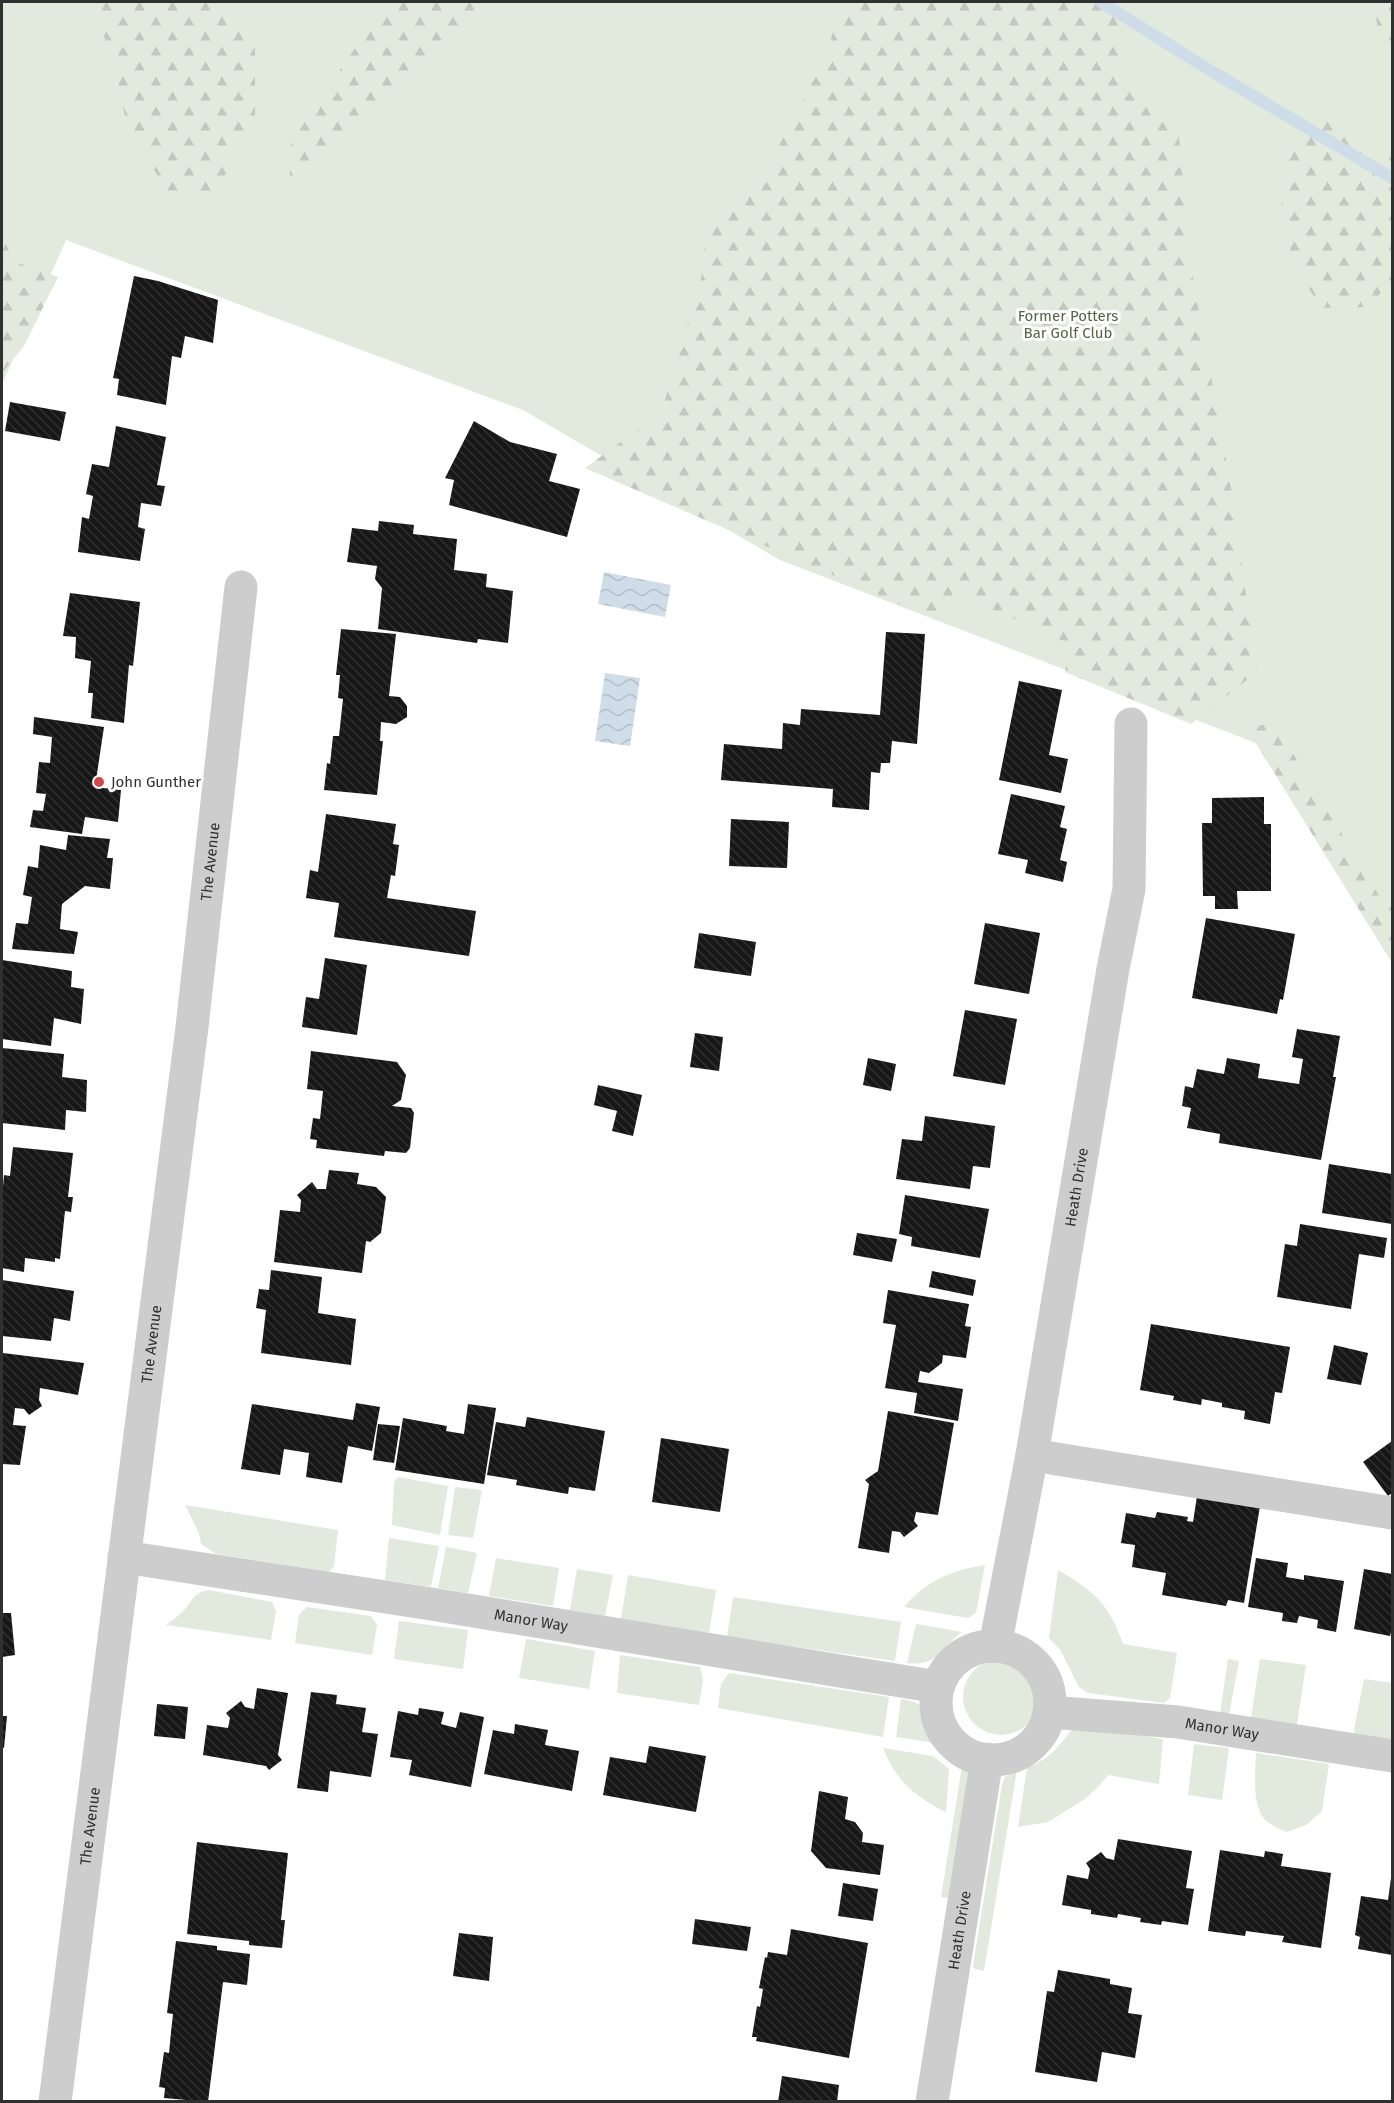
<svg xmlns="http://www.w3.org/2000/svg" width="1394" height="2103" font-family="'Fira Sans',sans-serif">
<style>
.green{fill:#e2e9dd}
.forest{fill:url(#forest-firs)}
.water{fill:url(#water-waves)}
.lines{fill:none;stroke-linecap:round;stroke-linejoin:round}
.stream{stroke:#cfdde9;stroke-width:12}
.building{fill:url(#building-back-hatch)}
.minor{stroke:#cdcdcd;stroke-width:33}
.poi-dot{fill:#d24848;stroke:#fff;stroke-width:2}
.labels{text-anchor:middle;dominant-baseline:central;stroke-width:6;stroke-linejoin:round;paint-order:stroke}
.park-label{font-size:15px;fill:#516742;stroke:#fff}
.poi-label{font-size:15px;fill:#303030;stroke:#fff;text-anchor:start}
.street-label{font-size:15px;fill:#303030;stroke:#fff}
</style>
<defs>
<pattern id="forest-firs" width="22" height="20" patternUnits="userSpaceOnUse" patternTransform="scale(1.5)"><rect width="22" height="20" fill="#e2e9dd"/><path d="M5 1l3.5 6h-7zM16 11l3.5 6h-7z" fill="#c2c8be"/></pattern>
<pattern id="water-waves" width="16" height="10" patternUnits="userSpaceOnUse" patternTransform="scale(1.5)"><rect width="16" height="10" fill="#cfdde9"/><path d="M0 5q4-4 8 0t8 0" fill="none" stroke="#b2bec8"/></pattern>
<pattern id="building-back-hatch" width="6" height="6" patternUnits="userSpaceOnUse" patternTransform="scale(1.5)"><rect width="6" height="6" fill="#171717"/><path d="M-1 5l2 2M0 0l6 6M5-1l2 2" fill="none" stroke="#303030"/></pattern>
</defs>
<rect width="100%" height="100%" fill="#fff"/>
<g class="green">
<polygon points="2,2 1392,2 1392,931 1269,748 780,560 523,410 66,240 2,384"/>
<polygon points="398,1477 448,1486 440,1535 392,1525 394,1482"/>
<polygon points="455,1487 482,1490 473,1538 448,1535"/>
<polygon points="185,1505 338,1530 334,1566 329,1572 216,1554 201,1544 199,1533"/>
<polygon points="389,1538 439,1546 431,1587 385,1580"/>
<polygon points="446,1547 477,1553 468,1593 438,1588"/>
<polygon points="496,1558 559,1568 553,1606 489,1596"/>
<path d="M 985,1565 L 976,1613 L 968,1618 L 904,1607 C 926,1581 951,1570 985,1565 Z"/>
<polygon points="577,1569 613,1575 605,1616 570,1610"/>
<path d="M 1058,1570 C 1094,1591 1109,1604 1123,1644 L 1177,1653 L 1170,1698 L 1164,1703 L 1088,1693 L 1079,1687 L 1061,1651 L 1049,1638 Z"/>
<polygon points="628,1575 716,1590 709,1633 621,1619"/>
<path d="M 209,1590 L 272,1602 L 276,1612 L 271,1640 L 166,1625 C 173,1620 180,1615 186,1608 C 194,1598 195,1592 209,1590 Z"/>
<polygon points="733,1597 901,1622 895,1661 727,1637"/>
<polygon points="307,1607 371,1616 377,1625 372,1655 295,1643 299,1615"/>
<polygon points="399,1621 468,1630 463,1669 394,1659"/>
<path d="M 916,1624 L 962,1632 C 940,1649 937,1667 907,1663 Z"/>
<polygon points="526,1639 595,1651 589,1689 519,1678"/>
<polygon points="620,1655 700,1667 703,1680 699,1705 617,1693"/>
<polygon points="1228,1659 1239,1661 1229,1715 1220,1714"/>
<polygon points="1260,1659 1306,1665 1297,1725 1251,1718"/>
<circle cx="1001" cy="1697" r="38"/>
<polygon points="729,1673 889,1697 883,1737 718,1708 721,1684"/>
<polygon points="1364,1679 1392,1683 1392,1741 1355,1735 1354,1730"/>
<path d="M 901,1699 C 935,1704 926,1718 942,1744 L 896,1737 Z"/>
<path d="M 1080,1725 L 1163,1739 L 1159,1784 L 1108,1775 L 1099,1786 L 1085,1799 L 1048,1822 L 1018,1827 L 1027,1768 C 1037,1763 1048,1758 1056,1749 C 1065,1740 1068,1730 1080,1725 Z"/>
<polygon points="1194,1744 1229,1748 1222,1800 1188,1795"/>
<path d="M 883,1748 L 933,1756 L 949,1769 L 946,1812 C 915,1797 896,1781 883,1748 Z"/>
<path d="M 1256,1753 L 1329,1764 L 1322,1811 L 1306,1825 L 1287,1832 C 1281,1829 1274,1827 1269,1823 C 1251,1812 1255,1771 1256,1753 Z"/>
<polygon points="963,1760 970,1764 952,1894 948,1898 941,1897"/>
<polygon points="1017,1770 984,1971 975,1969 973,1966 1002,1785 1005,1777"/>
</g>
<g class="forest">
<polygon points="85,2 224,2 255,47 255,121 212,198 170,196 127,126 111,50"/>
<path d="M 388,2 L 490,2 C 430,71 360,130 289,188 L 291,144 L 324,92 Z"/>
<polygon points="840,2 1119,2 1121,67 1178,127 1191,268 1230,481 1257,672 1191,724 1065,672 1070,644 954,592 939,621 585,468 661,413 701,280 707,221 768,167 828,52"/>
<polygon points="1380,2 1392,2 1392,55 1380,48 1375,7"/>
<polygon points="1322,117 1392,157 1392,280 1368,307 1322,308 1295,269 1280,214 1290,142"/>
<polygon points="2,235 13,261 58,277 24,346 2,373"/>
<polygon points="1274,722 1383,902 1392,890 1392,963 1247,729"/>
</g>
<g class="water">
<polygon points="604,572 671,585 665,617 598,604"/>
<polygon points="605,673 640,678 630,746 595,741"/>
</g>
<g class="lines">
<polyline class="stream" points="1101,2 1211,71 1392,178"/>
</g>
<g class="building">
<polygon points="134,276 158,281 218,300 213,343 185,336 181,358 172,356 166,405 117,395 119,379 113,378"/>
<polygon points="10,402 66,412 60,441 5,431"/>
<polygon points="474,421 510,442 557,454 549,481 580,489 567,537 449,505 454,480 445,478"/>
<polygon points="116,426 166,437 157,485 165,486 161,506 141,503 138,527 145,529 140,561 78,552 82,517 89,519 93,496 86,494 92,464 109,467"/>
<polygon points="379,521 414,525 413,534 457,539 454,570 487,574 486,587 513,591 508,643 478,639 477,643 378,629 382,588 375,579 377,566 347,562 352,528 378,531"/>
<polygon points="70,593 140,602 133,666 129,665 124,723 91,718 93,693 88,693 91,661 75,658 76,637 63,636"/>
<polygon points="341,629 396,634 389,696 400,697 407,706 407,717 396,724 381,722 380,741 383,741 377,795 324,790 327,763 330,764 333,736 339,736 343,699 338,698 340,675 336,675"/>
<polygon points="886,632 925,634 917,744 892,741 890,763 881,763 880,773 871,772 869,810 832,807 833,789 721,780 724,744 782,749 783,723 800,725 801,709 880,715"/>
<polygon points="1019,681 1062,690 1049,755 1068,759 1061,793 999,780"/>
<polygon points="34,717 104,727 95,787 121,790 118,822 85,817 82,834 30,827 33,810 43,811 46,794 36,793 39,762 50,763 52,737 33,734"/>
<polygon points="1011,794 1065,806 1060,827 1067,829 1060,860 1067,862 1063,882 1025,873 1028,860 998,854"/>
<polygon points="1264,797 1264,824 1271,824 1271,891 1237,891 1238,909 1215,909 1215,896 1203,896 1202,823 1212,823 1212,798"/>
<polygon points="326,814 396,824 393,844 399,845 395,876 391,875 387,898 476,911 469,956 334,937 339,903 306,898 310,870 318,872"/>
<polygon points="731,819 789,822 787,868 729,866"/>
<polygon points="68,835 110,839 107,858 113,858 110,889 85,886 62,904 60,929 78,932 74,954 12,949 16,923 28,924 32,897 23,895 28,866 38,868 40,845 66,850"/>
<polygon points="1206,918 1295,934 1283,1000 1280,999 1277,1014 1192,998"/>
<polygon points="985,923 1040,933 1029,994 974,984"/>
<polygon points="699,933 756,942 751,976 694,968"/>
<polygon points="325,958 367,965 357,1035 302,1027 306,997 319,999"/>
<polygon points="2,960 72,971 71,987 84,989 81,1024 54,1018 51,1046 2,1039"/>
<polygon points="965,1010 1017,1019 1005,1085 953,1076"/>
<polygon points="1297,1029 1340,1036 1333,1077 1336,1077 1321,1160 1219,1143 1220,1134 1187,1128 1191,1108 1182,1106 1185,1086 1193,1088 1197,1069 1224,1074 1227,1058 1260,1064 1258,1078 1299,1084 1303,1059 1292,1057"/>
<polygon points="695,1033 723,1037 719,1071 690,1067"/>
<polygon points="2,1048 64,1054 62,1077 87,1080 86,1112 66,1110 65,1130 2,1123"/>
<polygon points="311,1051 397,1062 406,1075 401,1100 392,1106 411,1108 414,1113 410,1148 406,1153 385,1151 384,1156 316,1148 317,1140 310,1139 313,1118 320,1119 323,1091 307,1089"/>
<polygon points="868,1058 896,1064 891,1091 863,1085"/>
<polygon points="598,1085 642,1095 633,1136 612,1131 617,1111 594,1105"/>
<polygon points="925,1116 995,1126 990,1168 973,1166 970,1189 896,1179 902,1139 922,1141"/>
<polygon points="13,1147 73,1153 68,1197 73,1197 71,1212 65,1211 60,1259 55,1258 55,1262 25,1258 24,1272 2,1268 2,1197 4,1175 10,1176"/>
<polygon points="1329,1164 1392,1174 1392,1224 1322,1213"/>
<polygon points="329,1170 359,1173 357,1184 376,1187 386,1197 381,1233 370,1242 366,1241 362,1273 274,1262 280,1210 300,1212 301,1200 297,1195 312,1182 317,1189 326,1189"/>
<polygon points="905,1195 989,1209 980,1258 911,1246 912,1237 899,1234"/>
<polygon points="1300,1224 1387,1238 1384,1258 1359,1254 1351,1309 1277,1297 1285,1244 1297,1246"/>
<polygon points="857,1233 897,1239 892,1262 853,1255"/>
<polygon points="271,1270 322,1277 318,1313 356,1319 351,1365 261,1353 266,1310 256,1308 259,1289 269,1290"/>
<polygon points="932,1271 976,1280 973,1296 929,1287"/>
<polygon points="2,1280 74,1291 70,1321 54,1318 51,1341 2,1336"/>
<polygon points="888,1290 969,1304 965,1326 971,1327 966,1358 943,1355 942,1363 929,1373 920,1371 918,1382 963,1389 958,1421 914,1413 917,1393 885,1388 896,1325 883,1323"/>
<polygon points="1151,1324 1290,1347 1282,1393 1275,1392 1270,1424 1244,1419 1245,1411 1222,1407 1222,1403 1202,1399 1201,1405 1173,1400 1174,1396 1140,1390"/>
<polygon points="1334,1345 1368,1353 1361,1385 1327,1379"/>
<polygon points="2,1350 3,1353 84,1363 78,1395 40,1388 39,1400 42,1406 29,1415 24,1409 15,1408 13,1425 26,1426 20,1465 2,1464"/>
<polygon points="356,1403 380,1407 372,1451 348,1446 342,1483 306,1477 309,1453 284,1449 280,1475 241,1469 252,1404 353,1420"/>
<polygon points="468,1404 496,1408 484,1484 395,1470 403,1418 447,1426 446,1431 464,1434"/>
<polygon points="888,1411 954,1423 938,1515 916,1512 914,1521 918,1526 904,1537 900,1532 892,1531 889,1553 858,1548 869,1484 865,1480 878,1471"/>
<polygon points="527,1417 605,1431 595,1491 569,1487 568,1494 516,1485 517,1480 487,1475 496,1422 525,1427"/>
<polygon points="378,1424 400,1426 394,1463 373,1460"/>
<polygon points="661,1438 729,1449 720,1512 652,1502"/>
<polygon points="1392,1441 1392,1493 1388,1496 1363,1462"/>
<polygon points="1197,1496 1260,1506 1244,1603 1228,1600 1226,1606 1162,1595 1166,1573 1132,1567 1135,1545 1121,1543 1126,1513 1155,1518 1157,1512 1188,1517 1187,1521 1193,1522"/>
<polygon points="1256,1558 1288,1563 1286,1577 1304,1580 1304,1575 1344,1581 1336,1632 1317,1628 1318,1620 1299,1616 1297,1623 1282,1621 1283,1613 1248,1607"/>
<polygon points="1364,1569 1392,1574 1392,1629 1390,1636 1354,1629"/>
<polygon points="2,1613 11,1613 15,1655 2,1657"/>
<polygon points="257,1688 288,1693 278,1755 282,1760 269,1770 266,1766 203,1755 207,1725 228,1728 230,1718 226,1713 241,1701 245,1707 254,1709"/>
<polygon points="311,1692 337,1695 336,1704 366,1708 362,1732 378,1734 371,1777 330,1771 328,1792 297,1788"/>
<polygon points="157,1704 188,1707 185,1739 154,1736"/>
<polygon points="419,1708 444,1712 441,1724 456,1728 460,1712 484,1717 471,1787 409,1775 412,1760 390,1757 398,1711 418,1715"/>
<polygon points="2,1716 7,1716 4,1748 2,1747"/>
<polygon points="515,1724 548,1730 545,1745 579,1751 572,1791 484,1774 493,1730 514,1734"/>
<polygon points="649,1746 706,1756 696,1812 603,1795 610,1757 646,1763"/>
<polygon points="819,1791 848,1797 845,1819 855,1822 863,1833 862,1842 884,1845 880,1875 826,1868 811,1851"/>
<polygon points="1118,1839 1192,1851 1186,1888 1194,1889 1188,1925 1162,1921 1161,1925 1140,1922 1141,1918 1118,1914 1117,1918 1091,1914 1091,1910 1062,1905 1067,1875 1088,1879 1090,1869 1086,1863 1101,1852 1106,1858 1114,1860"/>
<polygon points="197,1842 288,1853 281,1920 285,1920 282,1948 249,1945 249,1941 187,1934"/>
<polygon points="1220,1850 1264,1857 1265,1851 1283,1854 1281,1866 1331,1873 1321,1948 1282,1942 1284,1936 1246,1931 1245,1936 1208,1931"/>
<polygon points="1391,1878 1392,1955 1358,1949 1360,1937 1355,1935 1361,1896 1388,1900"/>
<polygon points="843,1883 878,1889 873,1921 838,1916"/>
<polygon points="695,1919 751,1927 747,1951 692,1944"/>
<polygon points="791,1929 868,1943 849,2058 756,2041 757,2037 752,2037 757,2006 760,2007 763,1989 759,1988 765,1957 767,1958 768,1952 787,1955"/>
<polygon points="459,1933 493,1937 489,1981 453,1976"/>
<polygon points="176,1941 217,1946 217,1950 250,1954 247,1985 223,1982 208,2102 164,2098 165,2088 159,2087 164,2052 169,2053 171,2032 173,2014 167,2013"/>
<polygon points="1058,1970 1110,1979 1110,1984 1132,1988 1128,2013 1142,2015 1135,2058 1102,2052 1097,2082 1035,2072 1047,1991 1054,1992"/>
<polygon points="782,2076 839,2085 837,2102 778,2102"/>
</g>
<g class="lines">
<g class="minor">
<polyline points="1032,1455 1392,1513"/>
<path id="s1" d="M 124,1557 L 431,1604 L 938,1687"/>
<path id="s2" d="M 995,1646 L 1032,1455 L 1113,969 L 1129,889 L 1131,724"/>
<circle cx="993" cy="1703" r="57"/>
<path id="s3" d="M 1049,1712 L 1178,1722 L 1392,1756"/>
<path id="s4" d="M 55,2102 L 192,1027 L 241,587"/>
<path id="s5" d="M 932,2102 L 987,1759"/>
</g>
</g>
<circle class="poi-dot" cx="99" cy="782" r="6"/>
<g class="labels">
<g class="park-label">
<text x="1068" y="316">Former Potters<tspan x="1068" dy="17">Bar Golf Club</tspan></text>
</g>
<g class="poi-label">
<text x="111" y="782">John Gunther</text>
</g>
<g class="street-label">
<text stroke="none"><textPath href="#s4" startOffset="1250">The Avenue</textPath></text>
<text stroke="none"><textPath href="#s2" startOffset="466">Heath Drive</textPath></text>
<text stroke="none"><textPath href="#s4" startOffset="764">The Avenue</textPath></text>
<text stroke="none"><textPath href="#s1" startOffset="412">Manor Way</textPath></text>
<text stroke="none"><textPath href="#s3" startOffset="174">Manor Way</textPath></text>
<text stroke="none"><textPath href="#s4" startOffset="278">The Avenue</textPath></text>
<text stroke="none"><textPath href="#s5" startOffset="174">Heath Drive</textPath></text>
</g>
</g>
<rect width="1394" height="2103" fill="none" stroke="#303030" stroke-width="6"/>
</svg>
